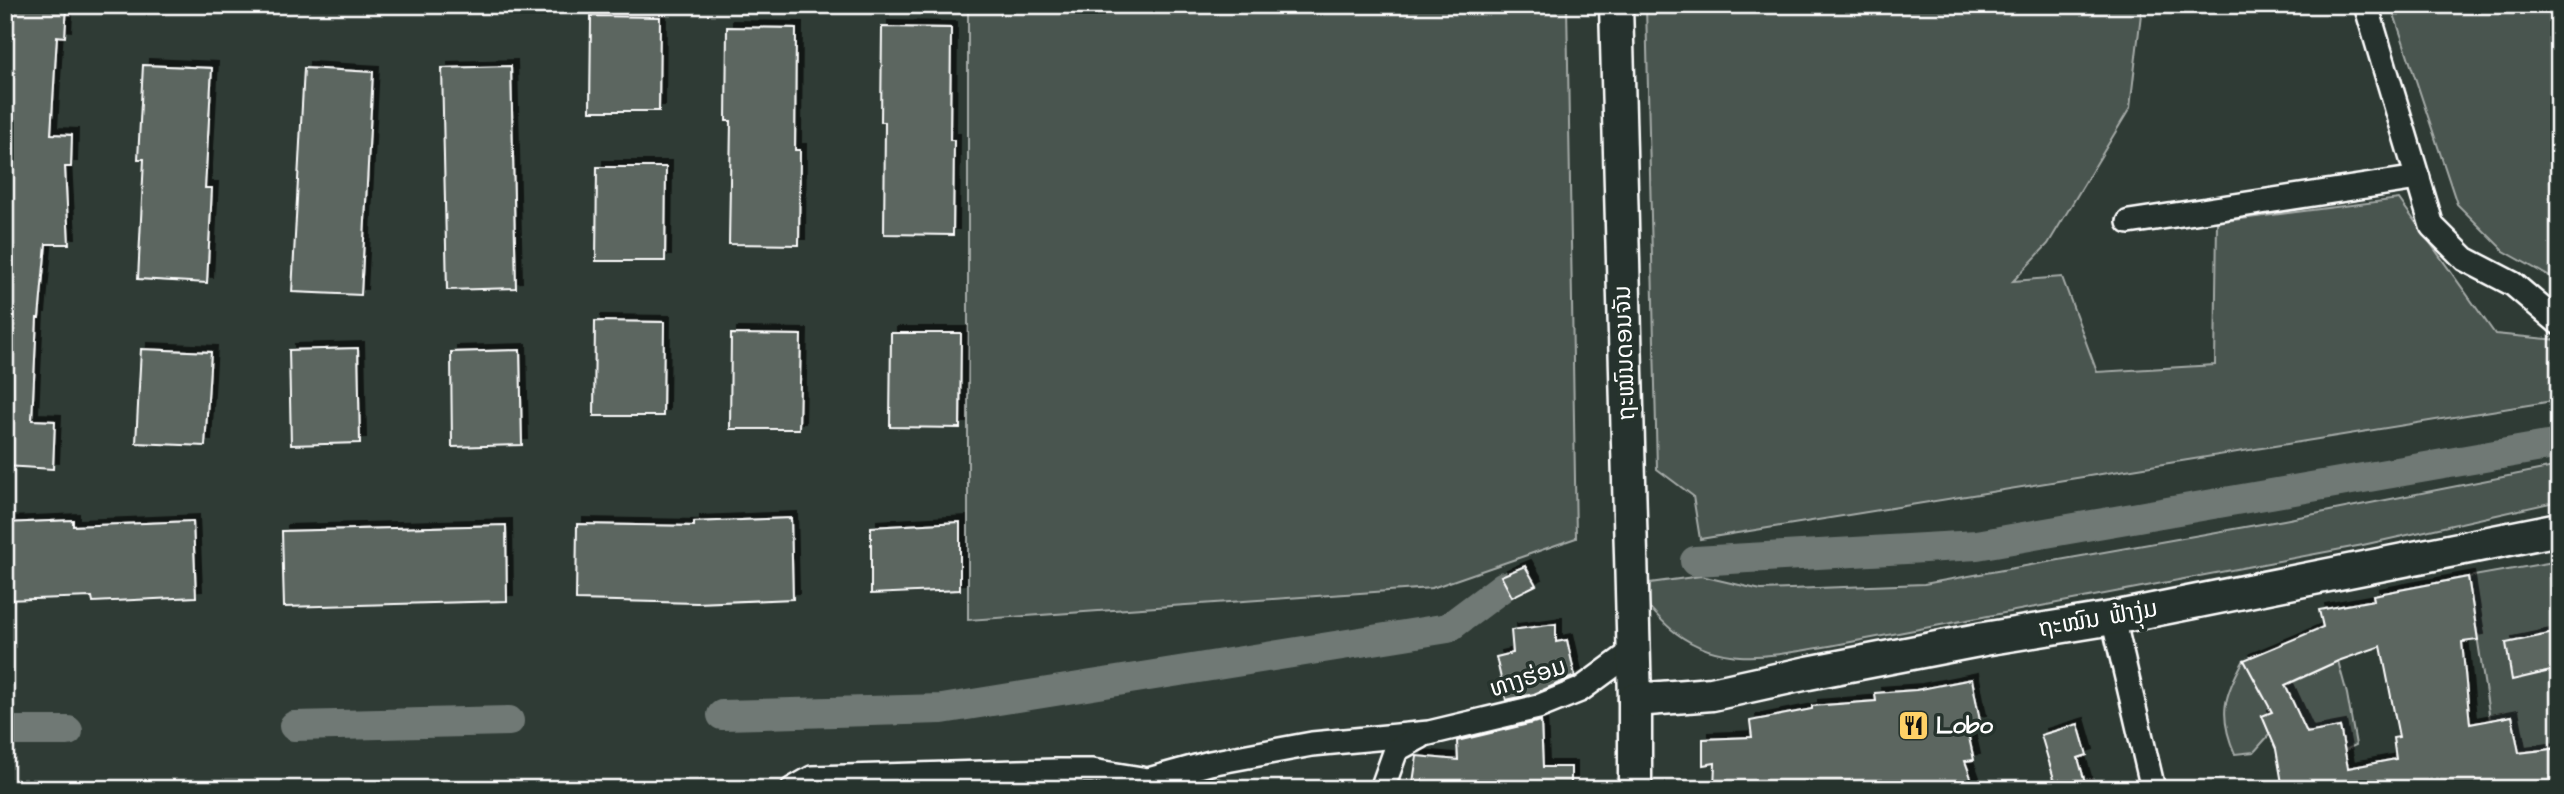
<svg xmlns="http://www.w3.org/2000/svg" width="2564" height="794" font-family="'Architects Daughter','Noto Sans Lao',sans-serif">
<style>
.green{fill:#4a544f;stroke:#a4aaa7;stroke-width:2}
.lines{fill:none;stroke-linecap:round;stroke-linejoin:round}
.canal{stroke:#707975;stroke-width:30}
.building{fill:#5b6661;stroke:#fff;stroke-width:2;fill-rule:evenodd;filter:url(#shadow)}
.street-casing{stroke:#fff;stroke-width:28}
.secondary-casing{stroke:#fff;stroke-width:37}
.street{stroke:#26332d;stroke-width:23}
.secondary{stroke:#26332d;stroke-width:32}
.labels{text-anchor:middle;dominant-baseline:central;stroke-width:7;stroke-linejoin:round;paint-order:stroke}
.street-label{font-size:24px;fill:#fff;stroke:#26332d}
.poi-label{font-size:24px;font-weight:bold;fill:#fff;stroke:#26332d;text-anchor:start}
</style>
<defs>
<filter id="shadow"><feDropShadow dx="6" dy="-6" stdDeviation="0" flood-color="#0009"/></filter>
</defs>
<rect width="100%" height="100%" fill="#2f3b35"/>
<filter id="ink" filterUnits="userSpaceOnUse"><feTurbulence type="fractalNoise" baseFrequency=".0143" numOctaves="2"/><feDisplacementMap in="SourceGraphic" scale="14" xChannelSelector="R" yChannelSelector="G"/><feConvolveMatrix kernelMatrix="1 2 1 2 8 2 1 2 1" color-interpolation-filters="sRGB"/></filter>
<g filter="url(#ink)">
<g class="green">
<polygon points="968,5 1567,5 1576,538 1432,588 968,620"/>
<polygon points="1646,5 2142,5 2130,108 2048,244 2013,281 2062,277 2097,372 2215,365 2217,222 2399,199 2495,334 2559,340 2559,400 1700,539 1693,496 1657,469"/>
<polygon points="2391,5 2559,5 2559,282 2504,251 2457,204"/>
<path d="M 2559,466 L 2559,501 L 2363,545 L 1835,645 C 1779,654 1725,670 1676,633 C 1665,625 1657,615 1648,606 L 1650,583 L 1701,576 L 1761,590 L 1924,584 L 2284,520 Z"/>
<polygon points="2559,561 2559,748 2519,752 2512,716 2490,720 2468,577"/>
<path d="M 2244,660 L 2263,696 L 2338,661 L 2347,694 L 2356,745 L 2345,750 L 2340,727 L 2311,733 L 2304,728 L 2293,703 L 2262,716 L 2270,734 L 2254,752 L 2235,754 C 2218,715 2224,695 2244,660 Z"/>
<polygon points="1209,776 1231,782 1234,789 1188,789 1189,785"/>
</g>
<g class="lines">
<g class="canal">
<polyline points="1695,561 1977,545 2559,444"/>
<polyline points="722,715 942,709 1448,628 1504,586"/>
<polyline points="294,726 509,721"/>
<polyline points="5,731 68,731"/>
</g>
</g>
<g class="building">
<polygon points="5,5 67,5 65,37 57,36 51,134 72,135 71,167 65,167 69,244 46,244 39,318 37,318 32,420 55,421 53,469 5,466"/>
<polygon points="591,16 660,17 659,111 590,111"/>
<polygon points="727,27 796,28 795,150 800,150 799,245 729,244 731,121 726,121"/>
<polygon points="882,27 951,28 950,140 954,140 953,235 884,234 885,122 881,122"/>
<polygon points="143,65 212,68 205,188 212,188 207,283 138,279 144,159 138,159"/>
<polygon points="511,66 516,288 447,290 442,68"/>
<polygon points="304,68 373,72 361,295 292,292"/>
<polygon points="597,167 666,167 665,261 596,261"/>
<polygon points="595,321 664,322 663,416 594,416"/>
<polygon points="891,333 961,333 960,428 890,427"/>
<polygon points="731,334 801,335 799,429 730,429"/>
<polygon points="358,348 360,443 291,445 289,350"/>
<polygon points="141,349 211,352 205,446 136,443"/>
<polygon points="520,350 522,445 452,447 451,352"/>
<polygon points="791,518 793,599 697,603 576,600 577,524 694,526 694,522"/>
<polygon points="73,520 73,526 193,521 196,597 93,602 92,597 5,600 5,523"/>
<polygon points="960,522 960,590 871,594 871,527"/>
<polygon points="506,525 507,601 284,607 282,531"/>
<polygon points="1525,566 1536,585 1512,597 1501,576"/>
<path d="M 2468,577 L 2478,640 L 2462,642 L 2470,724 L 2512,716 L 2519,753 L 2559,748 L 2559,789 L 2283,789 L 2276,749 L 2262,716 L 2272,712 L 2244,660 L 2323,627 L 2319,610 L 2374,600 L 2373,595 ZM 2381,646 L 2399,737 L 2393,738 L 2396,759 L 2348,768 L 2340,727 L 2307,733 L 2285,685 L 2338,661 Z"/>
<polygon points="1556,624 1556,642 1567,640 1575,676 1534,694 1506,700 1496,657 1513,653 1511,630"/>
<polygon points="2559,632 2559,669 2512,680 2506,643"/>
<polygon points="1972,679 1980,721 1966,724 1974,760 1965,761 1975,789 1714,789 1715,763 1703,765 1703,739 1752,737 1750,721 1812,709 1812,706 1876,701 1875,693 1916,690"/>
<polygon points="1541,721 1543,767 1571,767 1571,789 1412,789 1417,756 1458,760 1457,741"/>
<polygon points="2078,724 2087,755 2078,758 2087,789 2057,789 2041,735"/>
</g>
<g class="lines">
<defs>
<g id="street">
<polyline points="2366,5 2432,226 2465,259 2513,284 2559,323"/>
<polyline points="2129,222 2418,178"/>
<polyline points="2113,618 2153,789"/>
<polyline points="793,789 812,778 1056,771 1092,771 1148,780 1210,763 1312,744 1429,733 1538,707 1580,690 1633,651"/>
<polyline points="1382,789 1396,750 1420,737"/>
</g>
<g id="secondary">
<polyline points="1616,5 1635,700 1635,789"/>
<polyline points="1635,700 1712,694 1808,673 1984,639 2113,618 2559,529"/>
</g>
</defs>
<use href="#street" class="street-casing"/>
<use href="#secondary" class="secondary-casing"/>
<use href="#street" class="street"/>
<use href="#secondary" class="secondary"/>
</g>
</g>
<defs>
<symbol id="restaurant-square" viewBox="-11 -11 22 22"><rect x="-9" y="-9" width="18" height="18" rx="4" fill="#ffd166" stroke="#26332d"/><path d="M-5-6h1v4h1v-4h1v4h1v-4h1v5L-1.5 .5V6h-2V.5L-5-1ZM5-6V6H3V1.5H1.5Q1.5-4 5-6Z" fill="#111"/></symbol>
</defs>
<g fill-rule="evenodd">
<use href="#restaurant-square" x="1896" y="708" width="35" height="35"/>
</g>
<g class="labels">
<g class="street-label">
<text transform="translate(1625 353) rotate(-92)">ຖະໝົນດອນຈັນ</text>
<text transform="translate(2098 619) rotate(-10)">ຖະໝົນ ຟ້າງຸ່ມ</text>
<text transform="translate(1528 678) rotate(-18)">ທາງຮ່ອມ</text>
</g>
<g class="poi-label">
<text x="1936" y="726">Lobo</text>
</g>
</g>
<rect width="2564" height="794" fill="none" stroke="#26332d" stroke-width="28"/>
<rect x="14" y="14" width="2536" height="766" fill="none" stroke="#fff" stroke-width="2.5" filter="url(#ink)"/>
</svg>
